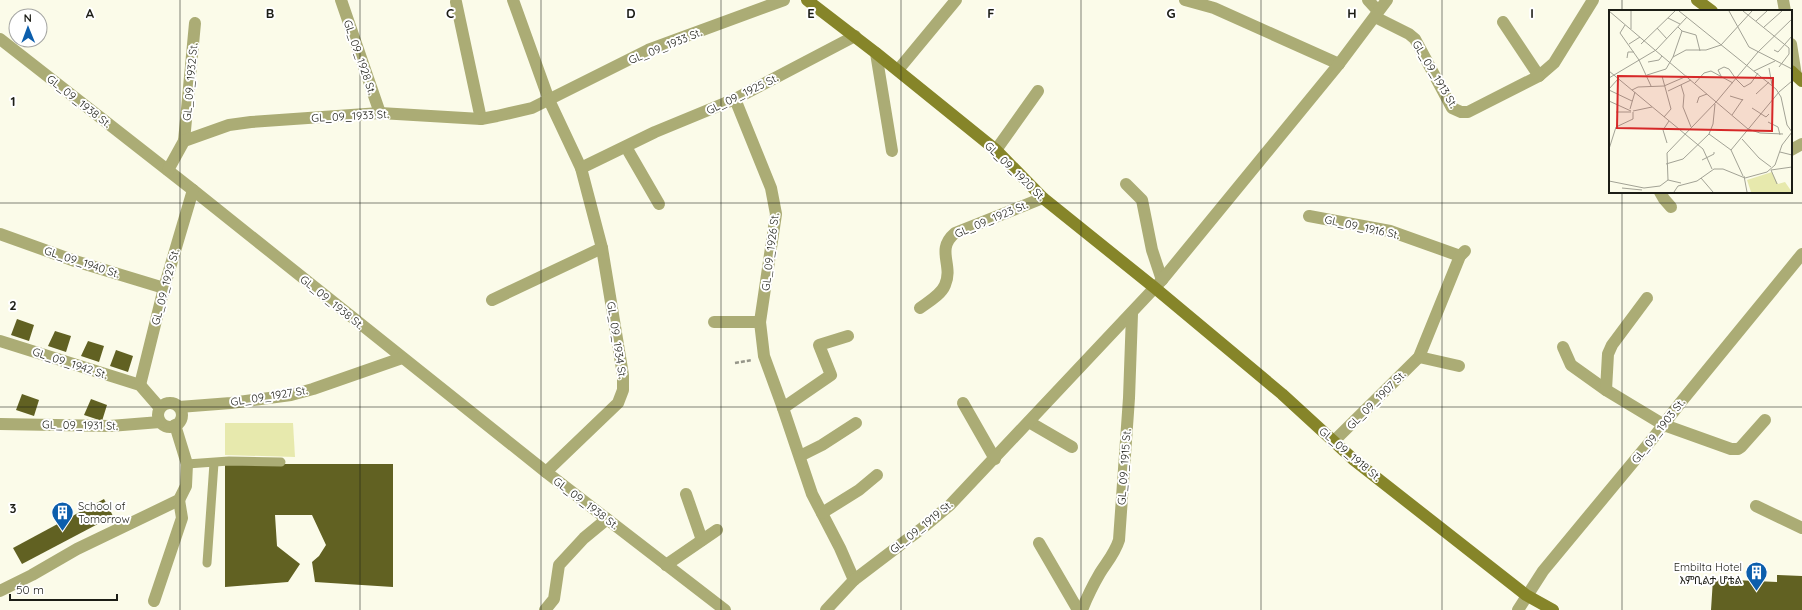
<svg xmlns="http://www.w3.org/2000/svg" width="1802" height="610" font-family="Quicksand,'Noto Sans Ethiopic',sans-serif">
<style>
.green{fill:#e7e9ad}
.building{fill:#616122}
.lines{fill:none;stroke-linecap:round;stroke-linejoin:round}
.path{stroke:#969689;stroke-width:2.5;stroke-dasharray:4 2;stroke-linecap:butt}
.lane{stroke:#abac75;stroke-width:9}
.street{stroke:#abac75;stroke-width:12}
.secondary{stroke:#868529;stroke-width:12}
.grid{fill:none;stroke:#1c1d16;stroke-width:1;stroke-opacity:0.55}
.labels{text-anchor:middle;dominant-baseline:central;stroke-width:4;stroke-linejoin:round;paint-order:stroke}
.street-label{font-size:11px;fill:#1c1d16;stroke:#fff}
.poi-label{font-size:11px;fill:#1c1d16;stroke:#fff;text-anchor:start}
.inset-road{fill:none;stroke:#a2a295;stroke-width:1}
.view{fill:#d62828;fill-opacity:0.15;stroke:#d62828;stroke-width:2}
.inset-edge{fill:none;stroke:#1c1d16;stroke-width:2}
.grid-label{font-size:13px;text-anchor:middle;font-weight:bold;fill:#1c1d16;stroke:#fff;stroke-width:4;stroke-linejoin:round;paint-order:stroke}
</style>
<rect width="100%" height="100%" fill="#fbfbe9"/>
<polygon class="green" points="225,423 293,423 295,457 225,455"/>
<g class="building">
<polygon points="17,319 34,325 29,341 11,335"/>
<polygon points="55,331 71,336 66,352 48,346"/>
<polygon points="88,341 104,346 99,362 81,356"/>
<polygon points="116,350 133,356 128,372 110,366"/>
<polygon points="22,394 39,400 34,416 16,410"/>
<polygon points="91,399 107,405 102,421 84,415"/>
<polygon points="225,464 393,464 393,587 315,582 312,562 319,556 326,545 312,515 275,515 277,546 300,564 288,582 225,587"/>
<polygon points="104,499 113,516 22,564 13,548"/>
<polygon points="1777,575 1802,576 1802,610 1711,610 1713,579 1777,582"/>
</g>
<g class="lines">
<polyline class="path" points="735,363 752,360"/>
<g class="lane">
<polyline points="187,464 229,461 281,462"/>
<polyline points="207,563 214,463"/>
</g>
<g class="street">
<polyline points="341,0 380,113"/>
<polyline points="513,0 549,100 581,168 602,248 623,375 623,390 618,403 546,472"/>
<polyline points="1185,0 1214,8 1339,64"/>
<polyline points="1368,0 1378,11"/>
<polyline points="1783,0 1785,11"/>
<polyline points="456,2 481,119"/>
<polyline points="1375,17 1409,34 1415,39 1452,108 1461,112 1468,112 1539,76 1554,63 1593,0"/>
<polyline points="1503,22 1539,76"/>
<polyline points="0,39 193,190 546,472 725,610"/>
<polyline points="1791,44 1796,76"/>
<polyline points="876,53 892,151"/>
<polyline points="898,70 956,0"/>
<polyline points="735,99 771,188 776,214 760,322 764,356 783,408 812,494 840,548 854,580"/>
<polyline points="184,141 195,23"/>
<polyline points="626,147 659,204"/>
<polyline points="996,150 1038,91"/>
<polyline points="1791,150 1802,144"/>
<polyline points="581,168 655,132 735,99 855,36"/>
<polyline points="168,170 184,141 229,125 251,122 380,113 481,119 497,116 532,108 648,50 784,0"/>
<polyline points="1126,184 1142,200 1152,250 1162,280"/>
<polyline points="1660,192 1664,199 1671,207"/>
<polyline points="1309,216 1390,231 1460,256"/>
<polyline points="0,234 75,261 164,288"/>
<polyline points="492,300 602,248"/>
<path d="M 920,308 C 928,302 941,295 945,285 C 954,265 935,250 955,233 L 1043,198"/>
<polyline points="714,322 760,322"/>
<polyline points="0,341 140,385 160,408"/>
<polyline points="1563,347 1571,365 1606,390 1664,425 1731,449 1738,449 1741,447 1765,420"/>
<polyline points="1419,357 1459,366"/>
<polyline points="140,385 164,288 193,190"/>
<polyline points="1606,390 1608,354 1612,345 1647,298"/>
<polyline points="963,403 995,459"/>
<circle cx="170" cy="415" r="12"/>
<polyline points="179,407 231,403 291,395 313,389 402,358"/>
<polyline points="783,408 831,375 819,345 848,336"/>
<polyline points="1029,422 1072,447"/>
<polyline points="0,424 110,426 160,422"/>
<polyline points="1333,442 1419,357 1460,256 1465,251"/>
<polyline points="800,456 822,445 856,423"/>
<polyline points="686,494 702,540"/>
<polyline points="1756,506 1802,528"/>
<polyline points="822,513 859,490 877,475"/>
<polyline points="1039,543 1078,610"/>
<polyline points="666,565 717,530"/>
<polyline points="0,591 32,575 77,549 179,500 186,486 187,464 175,425"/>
<polyline points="154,601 182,518 179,500"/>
<polyline points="545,610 554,599 559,565 584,538 607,519"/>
<polyline points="826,610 854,580 925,526 950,505 1162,280 1339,64 1387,0"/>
<path d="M 1082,610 C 1087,597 1093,585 1100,573 C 1107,562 1115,553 1119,540 L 1129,398 L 1132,314"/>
<polyline points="1518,610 1543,571 1654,437 1681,402 1802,254"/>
</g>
<g class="secondary">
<polyline points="807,0 876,53 996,150 1043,198 1155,288 1282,394 1354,460 1526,595 1553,610"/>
<polyline points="1697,0 1712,11"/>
<polyline points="1791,71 1802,81"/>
</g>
</g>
<path class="grid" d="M 180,0 L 180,610M 360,0 L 360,610M 541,0 L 541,610M 721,0 L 721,610M 901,0 L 901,610M 1081,0 L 1081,610M 1261,0 L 1261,610M 1442,0 L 1442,610M 1622,0 L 1622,11M 1622,192 L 1622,610M 0,203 L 1802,203M 0,407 L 1802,407"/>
<defs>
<symbol id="building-pin" viewBox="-11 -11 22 30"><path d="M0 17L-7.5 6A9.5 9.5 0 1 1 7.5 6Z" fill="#0c5eac" stroke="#fff"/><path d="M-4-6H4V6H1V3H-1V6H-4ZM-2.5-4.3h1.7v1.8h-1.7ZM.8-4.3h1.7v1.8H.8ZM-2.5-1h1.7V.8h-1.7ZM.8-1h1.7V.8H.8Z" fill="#fff"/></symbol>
</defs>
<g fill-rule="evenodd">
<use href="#building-pin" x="50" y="500" width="25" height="34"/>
<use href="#building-pin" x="1744" y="560" width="25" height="34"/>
</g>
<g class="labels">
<g class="street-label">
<text transform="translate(665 46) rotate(-22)">GL_09_1933 St.</text>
<text transform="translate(360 57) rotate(71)">GL_09_1928 St.</text>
<text transform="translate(1435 74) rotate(59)">GL_09_1913 St.</text>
<text transform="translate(190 82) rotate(-85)">GL_09_1932 St.</text>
<text transform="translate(742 94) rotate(-26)">GL_09_1925 St.</text>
<text transform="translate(79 101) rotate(38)">GL_09_1938 St.</text>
<text transform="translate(350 116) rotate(-3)">GL_09_1933 St.</text>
<text transform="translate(1015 171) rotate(44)">GL_09_1920 St.</text>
<text transform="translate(991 219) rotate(-23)">GL_09_1923 St.</text>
<text transform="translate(1362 227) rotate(12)">GL_09_1916 St.</text>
<text transform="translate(770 252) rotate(-83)">GL_09_1926 St.</text>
<text transform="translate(82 262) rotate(18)">GL_09_1940 St.</text>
<text transform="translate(165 287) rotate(-75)">GL_09_1929 St.</text>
<text transform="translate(332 302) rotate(39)">GL_09_1938 St.</text>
<text transform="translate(617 340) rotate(81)">GL_09_1934 St.</text>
<text transform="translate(70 363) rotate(18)">GL_09_1942 St.</text>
<text transform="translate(269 396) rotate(-9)">GL_09_1927 St.</text>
<text transform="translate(1376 400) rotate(-45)">GL_09_1907 St.</text>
<text transform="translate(80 425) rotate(1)">GL_09_1931 St.</text>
<text transform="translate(1658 431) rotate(-52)">GL_09_1903 St.</text>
<text transform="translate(1350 454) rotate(40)">GL_09_1918 St.</text>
<text transform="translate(1124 467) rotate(-86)">GL_09_1915 St.</text>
<text transform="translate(586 503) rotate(37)">GL_09_1938 St.</text>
<text transform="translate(921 527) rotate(-39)">GL_09_1919 St.</text>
</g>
<g class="poi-label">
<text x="78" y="506">School of<tspan x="78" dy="13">Tomorrow</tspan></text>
<text x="1742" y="567" text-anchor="end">Embilta Hotel<tspan x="1742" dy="13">እምቢልታ ሆቴል</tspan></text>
</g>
</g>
<g transform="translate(1609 10)">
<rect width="183" height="183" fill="#fbfbe9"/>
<path d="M 163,162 L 169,174 L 176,172 L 183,182 L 142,182 L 138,170 Z" fill="#e7e9ad"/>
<path class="inset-road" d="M 0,1 L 139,119 L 151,123 L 174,124M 22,1 L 22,19M 120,1 L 140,37 L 183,59M 134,1 L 180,38 L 180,44 L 170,57M 59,8 L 71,14M 147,11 L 158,1M 16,15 L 11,23 L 30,50 L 42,76M 69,17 L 73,21 L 87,25 L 91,41M 155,17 L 173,1M 48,18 L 58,29M 20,34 L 31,27M 32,34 L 66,1M 165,40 L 169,42 L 183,26M 64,47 L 73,21M 18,48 L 19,42 L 25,42M 39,52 L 50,50 L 53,46M 160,58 L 163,75M 0,61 L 94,139 L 103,159M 145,61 L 166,51M 38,65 L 57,59 L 64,47 L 77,40 L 97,40 L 112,35 L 143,1M 53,66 L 62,99 L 55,107M 0,68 L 47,40 L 78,7M 113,68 L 109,60 L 115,57 L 120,59 L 127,69M 127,69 L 135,77 L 142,73 L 149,63M 86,73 L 95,63 L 102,61 L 124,73M 72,75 L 75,85 L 74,97 L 82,117M 0,79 L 9,69M 0,80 L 23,91M 23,80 L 29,77 L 55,76 L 78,66M 59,81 L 82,70M 170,82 L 183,71M 147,84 L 160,72M 121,86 L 134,90M 0,91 L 22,101M 88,93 L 90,87 L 98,84M 143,98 L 157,107 L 160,104M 21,99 L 26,82M 24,101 L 43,97M 7,102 L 22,102M 123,105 L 134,89M 159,112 L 169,117 L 171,125M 7,117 L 24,109 L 24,102M 100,124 L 122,140 L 134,166M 133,129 L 150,148 L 162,157M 58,133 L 54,120 L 60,111M 0,139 L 7,117M 122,140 L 170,82M 171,142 L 183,145M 93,150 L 105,144 L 105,142M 57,154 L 74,149 L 100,124 L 104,114 L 106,94M 135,166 L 138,182M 92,168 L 104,182M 59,170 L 58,143 L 108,91 L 149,42 L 183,9M 0,171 L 35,178 L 51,176 L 59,170 L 72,173M 168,174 L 162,160 L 183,157M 13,178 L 33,180M 65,182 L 69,176 L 88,171 L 105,159 L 114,159 L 136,168 L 158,162 L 166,155 L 173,135 L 183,122 L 178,115 L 172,87 L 167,79 L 70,1"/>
<path class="view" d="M 9,66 L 164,68 L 163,121 L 8,118 Z"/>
<rect width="183" height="183" class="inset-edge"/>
</g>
<g class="grid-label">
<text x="90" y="18">A</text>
<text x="270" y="18">B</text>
<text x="450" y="18">C</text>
<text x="631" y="18">D</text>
<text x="811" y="18">E</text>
<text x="991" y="18">F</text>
<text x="1171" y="18">G</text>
<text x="1352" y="18">H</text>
<text x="1532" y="18">I</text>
<text x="13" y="106">1</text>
<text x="13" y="310">2</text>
<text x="13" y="513">3</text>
</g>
<g transform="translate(28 28) rotate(359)"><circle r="19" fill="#ffffff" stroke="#a4a5a2"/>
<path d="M0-3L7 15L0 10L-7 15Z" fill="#0c5eac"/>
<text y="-6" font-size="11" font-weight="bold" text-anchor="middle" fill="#1c1d16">N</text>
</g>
<path d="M10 594v6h107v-6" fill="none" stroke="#1c1d16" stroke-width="2"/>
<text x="16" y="594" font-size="12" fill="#1c1d16" stroke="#ffffff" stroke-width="3" paint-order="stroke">50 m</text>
</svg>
